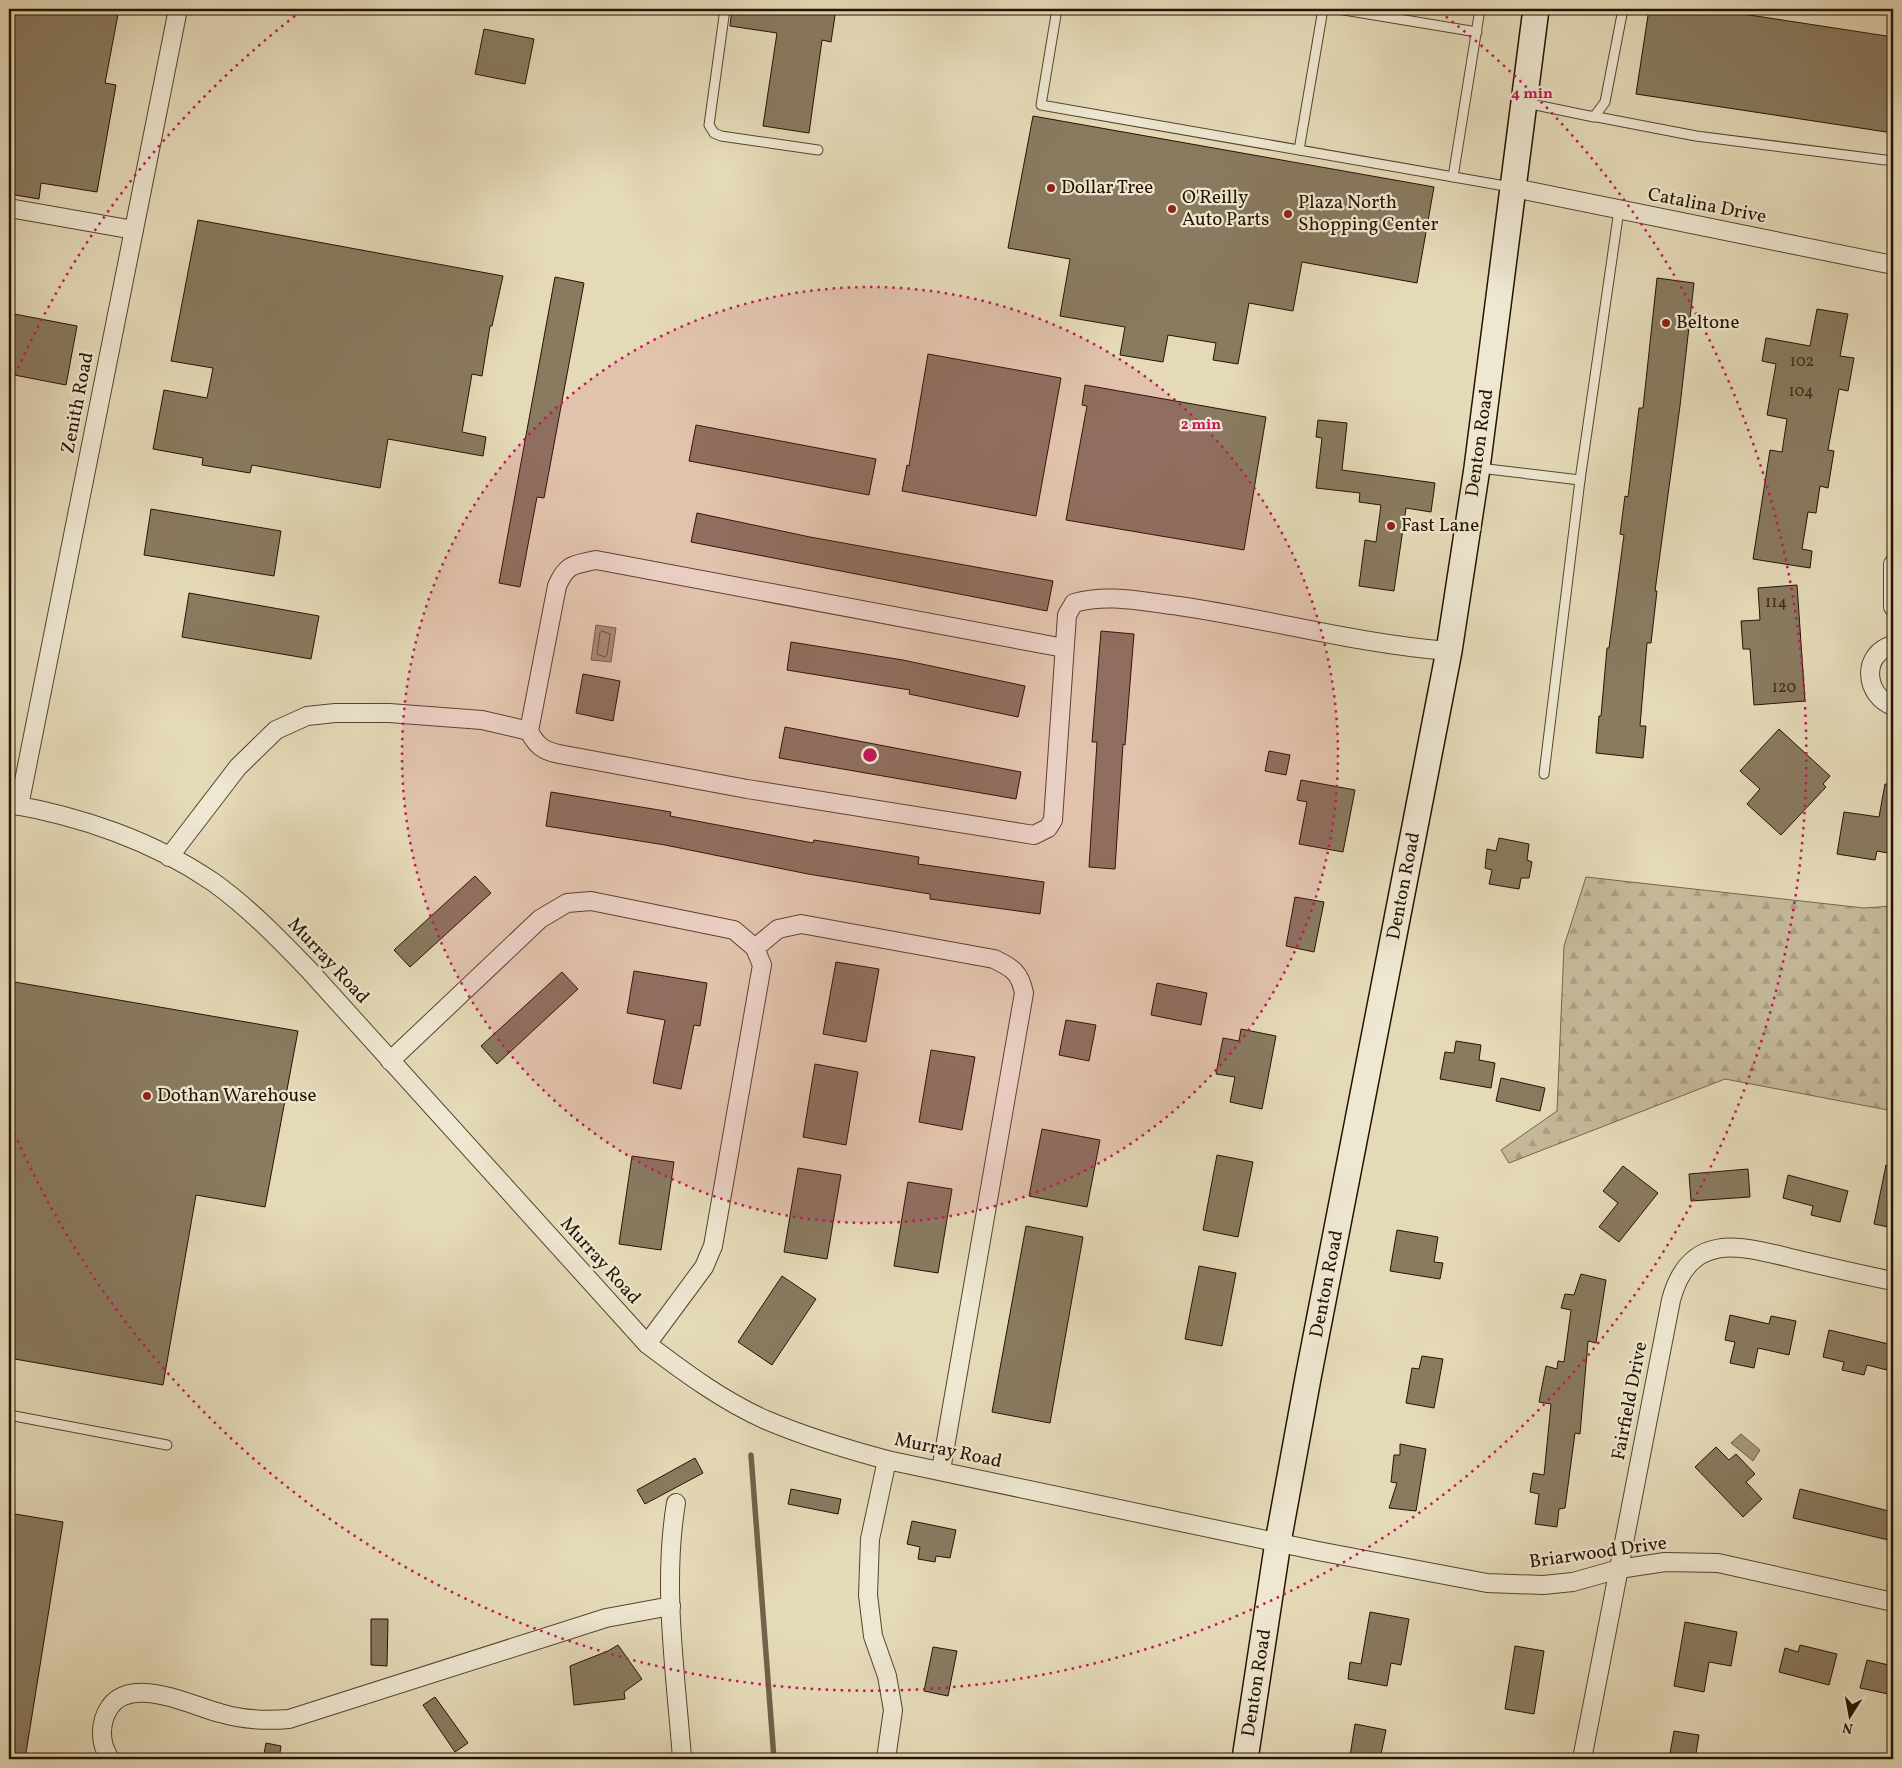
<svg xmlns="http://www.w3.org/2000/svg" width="1902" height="1768" font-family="Vollkorn,serif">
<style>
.forest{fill:url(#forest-firs);stroke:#74664d}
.water{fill:#a4967a;stroke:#71624a}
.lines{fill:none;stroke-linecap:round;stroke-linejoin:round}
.shore{stroke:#64543e;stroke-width:1}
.stream{stroke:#71624a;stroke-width:5.5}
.building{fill:#897a60;stroke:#251301}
.lane-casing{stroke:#55452f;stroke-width:11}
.street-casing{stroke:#55452f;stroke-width:20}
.secondary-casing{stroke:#251301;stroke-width:28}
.lane{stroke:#eee7d1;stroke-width:9}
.street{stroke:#eee7d1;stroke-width:18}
.secondary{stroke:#eee7d1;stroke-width:25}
.ring{fill:none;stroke:#c2185b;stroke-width:2.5;stroke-dasharray:2.5 5}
.poi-dot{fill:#8f2418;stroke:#eee7d1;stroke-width:2}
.labels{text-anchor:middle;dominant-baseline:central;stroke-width:4.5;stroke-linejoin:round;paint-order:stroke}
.number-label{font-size:16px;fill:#3e2d19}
.poi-label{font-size:19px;fill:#251301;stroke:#eee7d1;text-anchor:start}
.street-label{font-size:19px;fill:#251301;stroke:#eee7d1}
.centre{fill:#c2185b;stroke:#eee7d1;stroke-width:2.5}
.ring-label{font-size:15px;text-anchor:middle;font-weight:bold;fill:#c2185b;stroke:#eee7d1;stroke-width:4.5;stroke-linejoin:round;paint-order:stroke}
</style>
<defs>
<pattern id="forest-firs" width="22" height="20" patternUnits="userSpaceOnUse" patternTransform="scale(1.25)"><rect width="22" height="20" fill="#c4b899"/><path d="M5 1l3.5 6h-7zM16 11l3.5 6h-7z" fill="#a89d82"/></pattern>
</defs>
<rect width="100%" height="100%" fill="#e5dab8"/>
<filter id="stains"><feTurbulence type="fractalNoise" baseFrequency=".004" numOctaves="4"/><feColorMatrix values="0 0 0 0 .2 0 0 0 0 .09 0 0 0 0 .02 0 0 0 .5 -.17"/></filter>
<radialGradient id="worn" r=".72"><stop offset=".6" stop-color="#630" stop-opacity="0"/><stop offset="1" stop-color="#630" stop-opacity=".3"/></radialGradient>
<polygon class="forest" points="1586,877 1864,908 1893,906 1893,1111 1725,1079 1509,1163 1501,1150 1557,1111 1564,946"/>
<g class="water">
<polygon points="596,625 616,628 611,662 591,660"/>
<polygon points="1741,1434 1760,1450 1753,1461 1731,1443"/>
</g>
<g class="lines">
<polygon class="shore" points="602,631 610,634 607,655 605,657 597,654 600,633"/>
<polyline class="stream" points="751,1455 774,1759"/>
</g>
<g class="building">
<polygon points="9,9 119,9 105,83 116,85 97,192 41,183 39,199 9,194"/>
<polygon points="732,9 836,9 831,42 822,40 809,133 763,126 777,33 730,26"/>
<polygon points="1649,9 1730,9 1730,12 1893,37 1893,133 1636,94"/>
<polygon points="484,29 534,39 525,84 475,74"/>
<polygon points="1033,116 1434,187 1417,283 1302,262 1293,311 1249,303 1238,364 1213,360 1216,343 1168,335 1163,362 1120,355 1125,327 1060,316 1070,259 1008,248"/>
<polygon points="198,220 503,276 492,326 490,326 482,376 472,374 462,432 486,437 483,456 388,439 380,488 252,465 250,473 202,465 203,458 153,449 164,390 207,398 213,368 171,361"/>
<polygon points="555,277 584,283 544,498 537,497 520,587 499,583"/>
<polygon points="1657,278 1694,283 1680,406 1655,591 1657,591 1651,643 1647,643 1640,726 1646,726 1643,758 1596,753 1599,716 1601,716 1607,648 1609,648 1624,535 1620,534 1625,496 1628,497 1639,408 1643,408"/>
<polygon points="1817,309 1848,314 1840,356 1854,358 1848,391 1839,389 1828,450 1834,451 1828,488 1820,486 1816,513 1808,512 1802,549 1812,551 1810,568 1753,559 1770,450 1782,452 1787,419 1767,415 1776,364 1762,361 1766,338 1810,346"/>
<polygon points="9,313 77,326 66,385 9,374"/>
<polygon points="928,354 1061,378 1036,516 902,491 907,465 909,466"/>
<polygon points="1085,385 1266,417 1244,550 1066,520 1087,406 1082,405"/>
<polygon points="1318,420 1347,423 1342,470 1435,483 1431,512 1406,508 1394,591 1359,586 1365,540 1376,542 1381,505 1359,502 1360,493 1316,488 1322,438 1316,437"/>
<polygon points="696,425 876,459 869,495 689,461"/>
<polygon points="151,509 281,531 274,576 144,555"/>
<polygon points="697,513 810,537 1053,581 1047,611 691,542"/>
<polygon points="1797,585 1805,701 1754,705 1750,649 1743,649 1741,621 1760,620 1758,588"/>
<polygon points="189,593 319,616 311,659 182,637"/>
<polygon points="1101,631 1134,634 1125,745 1123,744 1115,869 1089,867 1097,742 1092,742"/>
<polygon points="791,642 903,660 1025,686 1018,717 909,694 910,690 787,670"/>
<polygon points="583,674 620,681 613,721 576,713"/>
<polygon points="785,727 1021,772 1016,799 779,758"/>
<polygon points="1779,729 1830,776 1823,784 1826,787 1781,835 1747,804 1760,789 1740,771"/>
<polygon points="1269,751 1290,755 1286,775 1265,771"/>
<polygon points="1301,780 1355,790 1343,852 1299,844 1307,802 1297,800"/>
<polygon points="1885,784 1893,785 1893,854 1877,851 1875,860 1837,854 1844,812 1879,817"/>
<polygon points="551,792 671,812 670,816 813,843 814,840 919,857 918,864 1044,882 1040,914 930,899 930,894 808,874 665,845 546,826"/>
<polygon points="1499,838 1529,844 1527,860 1532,862 1529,878 1521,878 1519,889 1489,884 1492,870 1485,868 1487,849 1496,851"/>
<polygon points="475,876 491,893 410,967 394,950"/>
<polygon points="1295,897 1324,902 1314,952 1286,946"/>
<polygon points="836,962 879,969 866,1042 823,1034"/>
<polygon points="634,971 707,983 700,1026 694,1025 681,1089 653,1083 665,1020 627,1013"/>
<polygon points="562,972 578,989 497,1064 481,1046"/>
<polygon points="9,981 298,1031 265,1207 196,1195 163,1385 9,1358"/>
<polygon points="1157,983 1207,993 1201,1025 1151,1015"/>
<polygon points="1066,1020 1096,1025 1089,1061 1059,1055"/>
<polygon points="1241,1029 1276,1036 1262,1109 1230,1102 1235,1077 1216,1074 1223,1038 1239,1041"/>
<polygon points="1456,1041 1481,1045 1479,1060 1495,1063 1491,1088 1440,1079 1445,1052 1454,1053"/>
<polygon points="931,1050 975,1057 962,1130 919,1122"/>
<polygon points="815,1064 858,1072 846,1145 803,1137"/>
<polygon points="1501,1078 1545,1088 1540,1111 1496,1101"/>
<polygon points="1042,1129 1100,1140 1087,1207 1029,1196"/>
<polygon points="1217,1155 1253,1162 1238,1237 1203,1230"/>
<polygon points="632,1156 674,1162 661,1250 619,1244"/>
<polygon points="1886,1165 1893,1166 1893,1228 1874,1224"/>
<polygon points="1623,1166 1658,1193 1619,1242 1599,1227 1618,1203 1603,1191"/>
<polygon points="798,1168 841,1175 827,1259 784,1252"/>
<polygon points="1748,1169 1750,1197 1691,1201 1689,1174"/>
<polygon points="1788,1175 1848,1191 1840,1222 1811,1215 1813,1206 1783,1198"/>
<polygon points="908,1182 952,1189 938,1273 894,1266"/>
<polygon points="1026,1226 1083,1237 1050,1423 992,1412"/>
<polygon points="1397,1230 1438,1237 1434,1262 1443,1263 1440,1279 1390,1271"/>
<polygon points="1199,1266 1236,1273 1222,1346 1185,1339"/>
<polygon points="1581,1274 1606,1280 1596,1343 1588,1341 1580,1434 1575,1433 1565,1508 1559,1509 1557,1527 1535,1524 1539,1494 1530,1492 1533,1473 1544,1475 1551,1404 1539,1402 1546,1366 1557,1369 1558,1361 1564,1362 1571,1310 1561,1308 1565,1294 1574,1295"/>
<polygon points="782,1276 816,1299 772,1365 738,1342"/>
<polygon points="1730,1315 1769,1324 1771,1316 1796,1321 1789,1355 1758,1348 1754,1368 1730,1363 1735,1342 1725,1340"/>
<polygon points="1829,1330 1893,1345 1887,1370 1867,1365 1864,1375 1842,1370 1844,1362 1823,1357"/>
<polygon points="1422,1356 1443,1359 1434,1408 1406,1403 1412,1368 1419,1369"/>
<polygon points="1400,1444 1426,1449 1416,1511 1389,1508 1397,1483 1391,1482 1394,1455 1400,1455"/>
<polygon points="1716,1447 1729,1460 1736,1454 1755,1474 1746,1482 1762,1499 1743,1517 1695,1467"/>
<polygon points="695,1458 703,1473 645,1504 637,1490"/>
<polygon points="791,1489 841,1499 838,1514 788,1504"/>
<polygon points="1800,1489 1893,1512 1893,1541 1793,1518"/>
<polygon points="9,1513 63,1522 25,1759 9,1759"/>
<polygon points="912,1521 956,1530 950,1558 936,1556 935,1562 918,1559 920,1547 907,1544"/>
<polygon points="1370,1612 1409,1619 1401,1665 1391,1663 1387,1686 1348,1679 1350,1662 1361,1664"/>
<polygon points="371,1619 388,1619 387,1666 371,1665"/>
<polygon points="1685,1622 1737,1632 1731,1666 1709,1662 1704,1692 1674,1686"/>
<polygon points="618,1645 642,1679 624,1692 625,1699 574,1705 570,1666 608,1651"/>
<polygon points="1800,1645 1837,1654 1829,1685 1779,1672 1785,1648 1798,1652"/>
<polygon points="1515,1646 1544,1651 1534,1714 1505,1709"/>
<polygon points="933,1647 957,1651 948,1696 924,1691"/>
<polygon points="1867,1660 1893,1666 1893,1695 1860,1688"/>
<polygon points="435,1697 468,1743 455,1752 423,1705"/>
<polygon points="1355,1724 1386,1730 1380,1759 1353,1759 1354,1757 1350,1756"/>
<polygon points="1674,1731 1699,1735 1695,1759 1669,1759"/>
<polygon points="266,1743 281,1746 279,1759 263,1759"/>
</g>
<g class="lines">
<defs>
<g id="lane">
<polyline points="725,9 709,125 714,133 721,136 818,150"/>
<polyline points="1057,9 1041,105 1511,187"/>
<polyline points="1338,9 1477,32"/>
<polyline points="1526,103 1594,117 1605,102 1623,9"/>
<polyline points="1592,116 1696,136 1885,160"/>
<polyline points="1299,150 1323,9"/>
<polyline points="1453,177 1480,9"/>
<polyline points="1479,468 1580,480"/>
<polyline points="1544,774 1580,480 1619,210"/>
<polyline points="9,1415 167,1445"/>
</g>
<g id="street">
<polyline points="1514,188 1893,265"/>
<polyline points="9,208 134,230"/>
<polyline points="1893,564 1893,607"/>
<path d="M 1893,645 C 1860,654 1865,696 1893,706"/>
<path d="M 1064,648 L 596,560 C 574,565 567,563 557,586 L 529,731 C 536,745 543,751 559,754 L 747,789 L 1034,835 L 1048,828 L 1053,820 L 1067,615 L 1074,603 C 1109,593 1143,602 1179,606 C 1269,619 1358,644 1449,651"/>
<path d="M 9,804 C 80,816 153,841 213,882 C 248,907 278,938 308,969 L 647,1344 C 684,1372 723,1401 766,1420 C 806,1437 846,1449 887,1460 L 1318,1551 L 1487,1583 L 1543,1585 L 1573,1582 L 1619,1569 L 1665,1562 L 1718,1563 L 1893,1602"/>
<polyline points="19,806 178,9"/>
<polyline points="169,857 238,767 276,730 307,716 335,713 389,713 482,720 529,731"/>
<path d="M 755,948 L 778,929 L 801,924 L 994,959 C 1013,968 1020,973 1024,993 L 941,1470"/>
<polyline points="390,1061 540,919 567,903 591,901 734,930 755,948 762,965 713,1246 704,1267 647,1344"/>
<path d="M 676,1503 C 662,1587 676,1675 682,1759"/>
<path d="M 110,1759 C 102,1747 100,1733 104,1719 C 120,1669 186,1704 220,1713 C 243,1720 265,1721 289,1719 L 606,1618 L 671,1606"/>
<polyline points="886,1759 893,1710 887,1676 873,1636 868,1595 870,1539 887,1460"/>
<path d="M 1582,1759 L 1671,1300 C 1691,1226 1748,1248 1803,1261 C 1833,1268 1863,1275 1893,1281"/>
</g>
<polyline id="secondary" points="1245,1759 1278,1542 1308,1378 1449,651 1477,468 1536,9"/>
</defs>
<use href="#lane" class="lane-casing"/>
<use href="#street" class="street-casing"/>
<use href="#secondary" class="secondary-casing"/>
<use href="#lane" class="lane"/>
<use href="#street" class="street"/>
<use href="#secondary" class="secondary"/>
</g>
<circle cx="870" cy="755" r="468" fill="#c2185b" fill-opacity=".12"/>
<g class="ring">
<circle cx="870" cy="755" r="468"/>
<path d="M12 382A936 936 0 0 1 300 12M1440 12A936 936 0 1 1 12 1128"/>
</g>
<g class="poi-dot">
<circle cx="1051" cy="188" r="5"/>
<circle cx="1172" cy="209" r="5"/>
<circle cx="1288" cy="214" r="5"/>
<circle cx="1666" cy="323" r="5"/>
<circle cx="1391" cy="526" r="5"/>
<circle cx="147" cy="1096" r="5"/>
</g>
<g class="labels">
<g class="number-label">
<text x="1802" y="362">102</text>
<text x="1801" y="392">104</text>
<text x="1776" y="603">114</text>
<text x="1784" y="688">120</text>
</g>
<g class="poi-label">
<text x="1061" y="188">Dollar Tree</text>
<text x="1182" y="198">O'Reilly<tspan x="1182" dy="22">Auto Parts</tspan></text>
<text x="1298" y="203">Plaza North<tspan x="1298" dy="22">Shopping Center</tspan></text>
<text x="1676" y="323">Beltone</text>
<text x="1401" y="526">Fast Lane</text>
<text x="157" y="1096">Dothan Warehouse</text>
</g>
<g class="street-label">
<text transform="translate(1707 206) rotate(11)">Catalina Drive</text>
<text transform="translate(78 403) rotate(-79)">Zenith Road</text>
<text transform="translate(1480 443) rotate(-82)">Denton Road</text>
<text transform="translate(1404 886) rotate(-79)">Denton Road</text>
<text transform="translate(328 961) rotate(47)">Murray Road</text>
<text transform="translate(600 1261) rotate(48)">Murray Road</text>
<text transform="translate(1327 1284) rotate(-79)">Denton Road</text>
<text transform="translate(1630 1401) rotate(-79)">Fairfield Drive</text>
<text transform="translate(948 1451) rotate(12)">Murray Road</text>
<text transform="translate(1598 1553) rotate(-8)">Briarwood Drive</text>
<text transform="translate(1257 1683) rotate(-81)">Denton Road</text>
</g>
</g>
<circle cx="870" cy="755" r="8" class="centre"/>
<g class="ring-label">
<text x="1532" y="98">4 min</text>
<text x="1201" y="429">2 min</text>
</g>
<rect width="1902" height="1768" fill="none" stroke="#e5dab8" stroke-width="30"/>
<rect x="10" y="10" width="1882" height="1748" fill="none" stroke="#251301" stroke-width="2.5"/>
<rect x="15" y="15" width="1872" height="1738" fill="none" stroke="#251301"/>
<g transform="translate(1850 1716) rotate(191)" stroke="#eee7d1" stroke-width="4" paint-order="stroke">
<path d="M0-4L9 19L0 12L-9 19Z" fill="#251301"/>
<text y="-8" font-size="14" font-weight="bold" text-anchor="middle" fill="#251301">N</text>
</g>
<rect width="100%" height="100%" filter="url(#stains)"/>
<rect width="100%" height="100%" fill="url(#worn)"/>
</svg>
